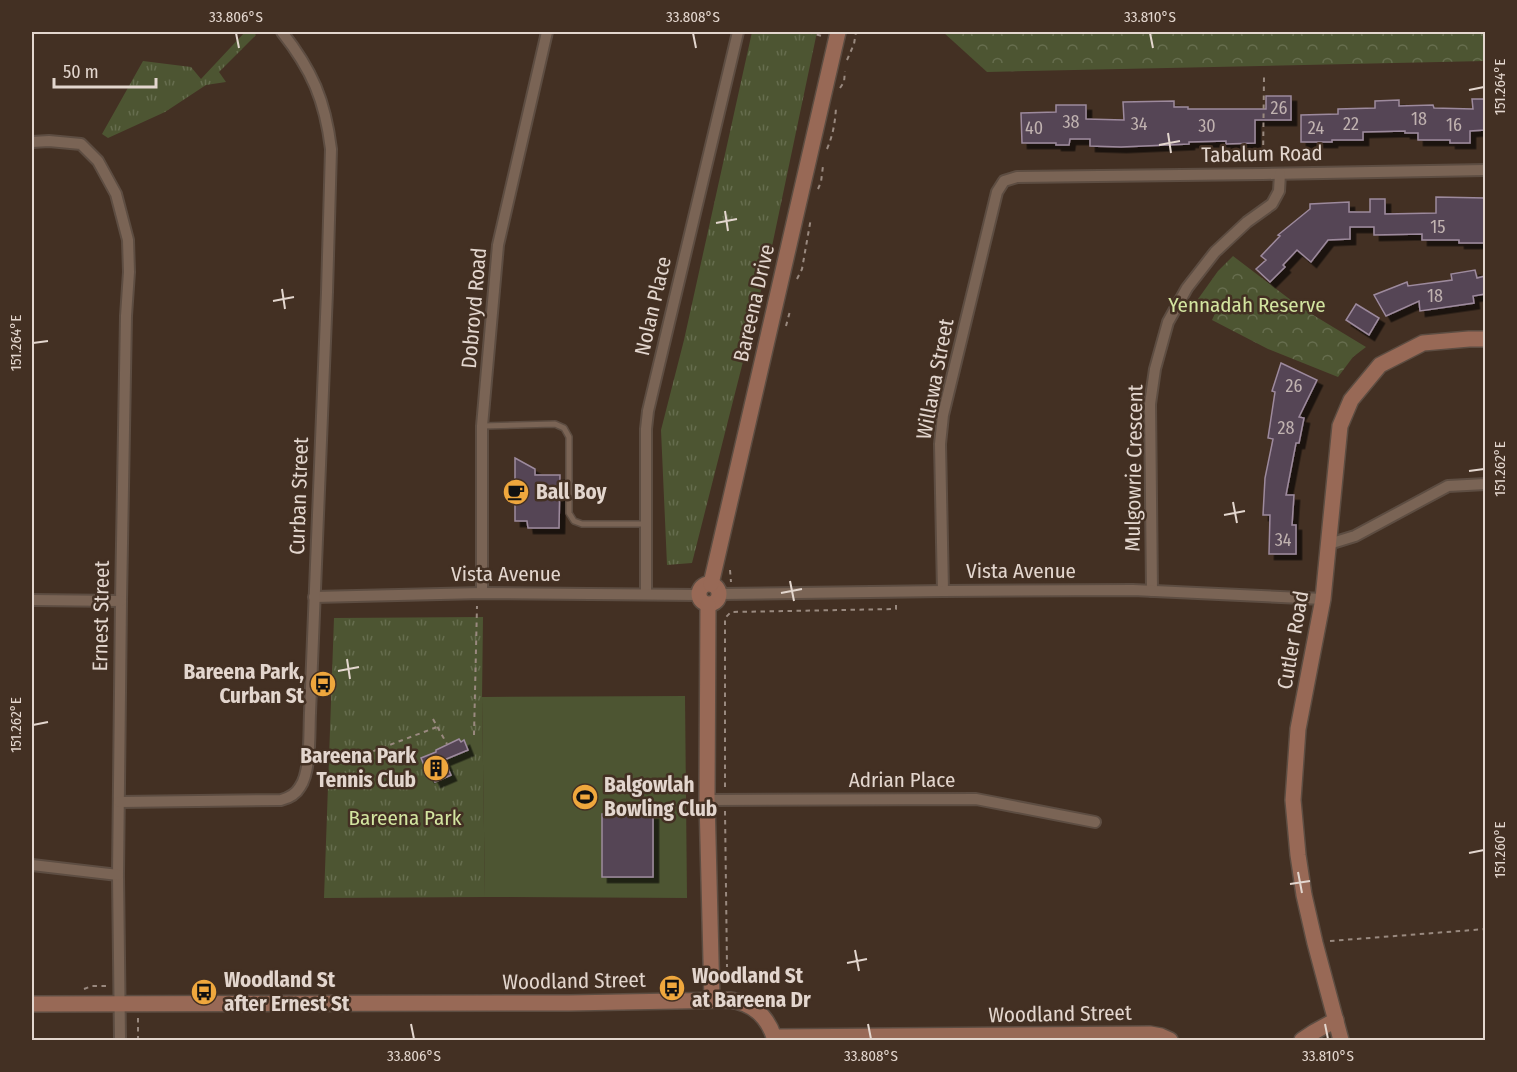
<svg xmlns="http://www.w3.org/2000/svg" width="1517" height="1072" font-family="'Fira Sans Condensed',sans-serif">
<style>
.green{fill:#4d5532}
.forest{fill:url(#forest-crowns)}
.park{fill:url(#park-tufts)}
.building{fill:#545;stroke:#9d8a9d;stroke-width:1.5;filter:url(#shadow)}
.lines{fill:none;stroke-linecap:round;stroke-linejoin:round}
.lane-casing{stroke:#5d4d42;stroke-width:8}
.street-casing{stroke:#5d4d42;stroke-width:14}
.secondary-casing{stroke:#5d4d42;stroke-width:18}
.path{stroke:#99897f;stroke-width:2;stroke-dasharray:4.5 4.5;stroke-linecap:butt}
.lane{stroke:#7a6455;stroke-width:5}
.street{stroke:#7a6455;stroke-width:10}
.secondary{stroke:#986956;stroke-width:15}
.ticks{fill:none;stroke:#e3d6ce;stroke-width:2}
.labels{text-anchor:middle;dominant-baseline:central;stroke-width:5;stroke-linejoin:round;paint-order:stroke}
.number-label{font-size:18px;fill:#c0b2b0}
.street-label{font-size:21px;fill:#e3d6ce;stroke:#433023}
.park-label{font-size:21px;fill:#d3e5a0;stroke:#433023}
.poi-label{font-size:21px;font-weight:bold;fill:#e3d6ce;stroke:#433023;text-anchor:start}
.neatline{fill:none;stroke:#e3d6ce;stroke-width:2}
.ticks-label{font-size:15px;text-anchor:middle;fill:#e3d6ce}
</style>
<defs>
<pattern id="forest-crowns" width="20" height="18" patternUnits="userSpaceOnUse" patternTransform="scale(1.5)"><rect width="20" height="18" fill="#4d5532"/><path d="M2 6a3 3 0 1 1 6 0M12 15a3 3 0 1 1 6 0" fill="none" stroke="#666d4e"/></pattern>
<pattern id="park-tufts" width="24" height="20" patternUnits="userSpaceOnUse" patternTransform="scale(1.5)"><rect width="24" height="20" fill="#4d5532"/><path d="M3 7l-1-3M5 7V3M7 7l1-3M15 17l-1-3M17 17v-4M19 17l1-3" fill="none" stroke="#666d4e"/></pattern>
<filter id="shadow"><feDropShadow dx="5.5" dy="5.5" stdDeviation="0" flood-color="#0009"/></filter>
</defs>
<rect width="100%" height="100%" fill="#433023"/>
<polygon class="green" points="685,696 687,898 485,897 482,697"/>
<g class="forest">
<polygon points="943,32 1485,32 1485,61 987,72"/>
<polygon points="1233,256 1300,307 1366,347 1353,357 1338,377 1268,349 1212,320 1217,309 1198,299 1218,271"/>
</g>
<g class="park">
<polygon points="245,32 253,32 256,35 219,72 226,82 206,85 165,112 108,138 102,134 143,61 191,67 201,79"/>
<polygon points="752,32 817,32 771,251 692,563 667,565 661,430 684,340"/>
<polygon points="483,617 482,697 485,897 324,898 334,618"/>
</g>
<g class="building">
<polygon points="1266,96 1291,96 1291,120 1255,120 1255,143 1226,144 1226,141 1189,142 1189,144 1121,147 1090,146 1090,139 1070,139 1069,145 1056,145 1056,143 1022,143 1021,113 1056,112 1056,105 1086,105 1086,119 1124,120 1123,102 1174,101 1174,107 1188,107 1188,109 1266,109"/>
<polygon points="1472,99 1485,99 1485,130 1470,131 1470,143 1450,143 1450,140 1418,140 1418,133 1405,133 1405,131 1363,132 1363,140 1332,140 1332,142 1301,142 1301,115 1338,114 1338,109 1375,108 1375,101 1399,100 1399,106 1433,105 1434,108 1473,109"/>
<polygon points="1436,197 1485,198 1485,243 1459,243 1459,240 1422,240 1422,234 1374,235 1374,227 1350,227 1350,239 1328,240 1311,262 1297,250 1283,265 1285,267 1270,282 1256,269 1266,260 1261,256 1280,236 1278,235 1310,209 1310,204 1349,202 1349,212 1370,212 1370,199 1385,199 1385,214 1436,213"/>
<polygon points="1475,270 1477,278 1485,276 1485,294 1473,296 1474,303 1420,311 1419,301 1386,316 1374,295 1407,282 1408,286 1452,280 1451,274"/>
<polygon points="1356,304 1379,318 1369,335 1346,320"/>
<polygon points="1281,363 1317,380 1299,417 1304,418 1299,443 1296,443 1286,495 1294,495 1292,525 1296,525 1296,554 1269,554 1270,515 1263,515 1265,478 1273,439 1268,438 1275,392 1272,391"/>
<polygon points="515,458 535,469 535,475 560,475 559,528 528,528 527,521 515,521"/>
<polygon points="459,739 461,742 464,740 468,750 444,760 451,775 435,782 432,775 429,777 421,758 436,752 436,750"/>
<rect x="602" y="814" width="51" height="63"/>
</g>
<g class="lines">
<defs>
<polyline id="lane" points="483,426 555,424 564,428 569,437 569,513 574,521 582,524 646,524"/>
<g id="street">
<polyline points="32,142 49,141 81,144 98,161 116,194 128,240 129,272 126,316 121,601 118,875 120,1040"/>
<polyline points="1329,544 1355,536 1448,486 1486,484"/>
<polyline points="943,591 940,444 943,415 997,192 1004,181 1017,177 1263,174 1486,170"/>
<polyline points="1152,591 1150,404 1155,369 1168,322 1187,288 1215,252 1247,222 1272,204 1279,191 1280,174"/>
<polyline points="482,593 482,426 498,245 547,32"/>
<polyline points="646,594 646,429 648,411 738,32"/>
<polyline points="720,594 943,591 1133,590 1323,599"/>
<polyline points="314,597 482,593 699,595"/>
<polyline points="32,600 121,601"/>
<polyline points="707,800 976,799 1095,822"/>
<path d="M 119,802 L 281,800 C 289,798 296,794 300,787 C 311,772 309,732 310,713 L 327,292 L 331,149 C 325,100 312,70 282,32"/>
<polyline points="32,865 118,875"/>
</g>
<g id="secondary">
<circle cx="709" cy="594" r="10"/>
<polyline points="711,584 838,32"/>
<polyline points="708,605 707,800 712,1000"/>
<path d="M 32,1004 L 569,1003 L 730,1000 C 753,1003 767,1016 774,1037 L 1150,1034 L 1161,1036 L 1170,1040"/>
<polyline points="1302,1040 1314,1032 1336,1020"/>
<polyline points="1341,1040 1315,943 1304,895 1298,855 1293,800 1298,729 1323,599 1340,426 1351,400 1380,365 1423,343 1469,339 1486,339"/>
</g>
</defs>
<use href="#lane" class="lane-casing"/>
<use href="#street" class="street-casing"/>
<use href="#secondary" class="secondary-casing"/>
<g class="path">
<polyline points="808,32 822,36"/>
<polyline points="847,60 854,44 856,32"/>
<polyline points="840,88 844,82 845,71"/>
<path d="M 827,149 C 833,135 835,123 836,108"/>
<polyline points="1263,163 1264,77"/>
<polyline points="818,189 821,182 823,166"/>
<polyline points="797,279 802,269 811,218"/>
<polyline points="786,326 790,311"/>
<polyline points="730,570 731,582"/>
<polyline points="433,719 447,744"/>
<polyline points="474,735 477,606"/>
<polyline points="320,759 371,752 437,727"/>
<polyline points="725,787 725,618 731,612 896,609 896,604"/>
<polyline points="725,811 727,967"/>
<polyline points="1330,941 1486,929"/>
<polyline points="84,989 92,986 108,986"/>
<polyline points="138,1018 138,1040"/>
</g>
<use href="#lane" class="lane"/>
<use href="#street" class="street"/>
<use href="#secondary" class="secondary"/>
</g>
<path class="ticks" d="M 236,33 L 239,48M 693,33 L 696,48M 1150,33 L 1153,48M 1469,90 L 1484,87M 1168,133 L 1171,153M 1159,145 L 1180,141M 725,211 L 728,231M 716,223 L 737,219M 282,289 L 285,309M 273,301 L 294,297M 33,343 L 48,341M 1469,471 L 1484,469M 1233,502 L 1237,523M 1224,515 L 1245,511M 790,581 L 794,601M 781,593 L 802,589M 347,659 L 350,679M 338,671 L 359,667M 33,725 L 48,722M 1469,853 L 1484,850M 1298,872 L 1302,893M 1290,884 L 1310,881M 855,950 L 859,971M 847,963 L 867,959M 411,1024 L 414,1039M 868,1024 L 871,1039M 1325,1024 L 1328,1039"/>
<defs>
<symbol id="cafe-disc" viewBox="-11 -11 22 22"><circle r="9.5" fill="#efa73d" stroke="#433023"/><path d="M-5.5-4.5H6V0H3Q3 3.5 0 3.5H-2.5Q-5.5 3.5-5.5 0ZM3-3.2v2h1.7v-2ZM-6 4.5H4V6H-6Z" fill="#111"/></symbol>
<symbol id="bus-disc" viewBox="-11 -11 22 22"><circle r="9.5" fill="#efa73d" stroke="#433023"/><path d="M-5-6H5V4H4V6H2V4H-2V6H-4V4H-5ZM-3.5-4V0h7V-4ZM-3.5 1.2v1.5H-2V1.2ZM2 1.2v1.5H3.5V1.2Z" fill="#111"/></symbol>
<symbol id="building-disc" viewBox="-11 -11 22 22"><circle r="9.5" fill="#efa73d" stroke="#433023"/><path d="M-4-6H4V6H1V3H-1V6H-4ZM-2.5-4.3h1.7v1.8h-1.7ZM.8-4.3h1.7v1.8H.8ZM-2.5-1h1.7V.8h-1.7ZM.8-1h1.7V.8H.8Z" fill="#111"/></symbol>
<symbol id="stadium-disc" viewBox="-11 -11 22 22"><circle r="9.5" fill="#efa73d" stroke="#433023"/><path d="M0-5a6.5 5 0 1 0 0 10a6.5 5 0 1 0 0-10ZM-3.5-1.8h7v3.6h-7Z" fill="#111"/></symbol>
</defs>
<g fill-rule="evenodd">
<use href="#cafe-disc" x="501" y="477" width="30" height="30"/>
<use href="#bus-disc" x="308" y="669" width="30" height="30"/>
<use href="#building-disc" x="421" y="753" width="30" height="30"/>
<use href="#stadium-disc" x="570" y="782" width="30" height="30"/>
<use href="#bus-disc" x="657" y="973" width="30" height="30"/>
<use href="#bus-disc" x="189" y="977" width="30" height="30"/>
</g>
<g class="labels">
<g class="number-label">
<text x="1279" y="108">26</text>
<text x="1419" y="119">18</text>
<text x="1071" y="122">38</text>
<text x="1139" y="124">34</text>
<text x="1351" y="124">22</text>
<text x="1454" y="125">16</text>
<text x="1207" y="126">30</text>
<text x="1034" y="128">40</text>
<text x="1316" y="128">24</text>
<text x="1438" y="227">15</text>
<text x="1435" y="296">18</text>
<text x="1294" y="386">26</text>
<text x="1286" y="428">28</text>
<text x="1283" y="540">34</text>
</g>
<g class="street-label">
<text transform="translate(1262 154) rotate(-1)">Tabalum Road</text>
<text transform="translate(754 303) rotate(-77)">Bareena Drive</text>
<text transform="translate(653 306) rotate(-77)">Nolan Place</text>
<text transform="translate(474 308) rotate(-85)">Dobroyd Road</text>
<text transform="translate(935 379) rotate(-79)">Willawa Street</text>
<text transform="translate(1134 468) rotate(-89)">Mulgowrie Crescent</text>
<text transform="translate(299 496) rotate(-88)">Curban Street</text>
<text x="1021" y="571">Vista Avenue</text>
<text x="506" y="574">Vista Avenue</text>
<text transform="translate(101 616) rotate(-89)">Ernest Street</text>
<text transform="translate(1293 640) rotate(-80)">Cutler Road</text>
<text x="902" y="780">Adrian Place</text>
<text transform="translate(574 981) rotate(-1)">Woodland Street</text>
<text transform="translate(1060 1014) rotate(-1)">Woodland Street</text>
</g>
<g class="park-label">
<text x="1247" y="305">Yennadah Reserve</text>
<text x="405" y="818">Bareena Park</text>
</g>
<g class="poi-label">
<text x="536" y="492">Ball Boy</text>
<text x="304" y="672" text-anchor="end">Bareena Park,<tspan x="304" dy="24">Curban St</tspan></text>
<text x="416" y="756" text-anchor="end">Bareena Park<tspan x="416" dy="24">Tennis Club</tspan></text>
<text x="604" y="785">Balgowlah<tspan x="604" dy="24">Bowling Club</tspan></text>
<text x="692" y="976">Woodland St<tspan x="692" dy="24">at Bareena Dr</tspan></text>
<text x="224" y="980">Woodland St<tspan x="224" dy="24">after Ernest St</tspan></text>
</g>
</g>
<rect width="1517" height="1072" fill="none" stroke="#433023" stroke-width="66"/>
<path d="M54 78v9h102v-9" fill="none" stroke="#e3d6ce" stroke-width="3"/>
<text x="63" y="78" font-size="18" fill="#e3d6ce" stroke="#433023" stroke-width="4.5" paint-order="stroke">50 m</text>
<rect x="33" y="33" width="1451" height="1006" class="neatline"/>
<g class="ticks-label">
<text x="236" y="22">33.806°S</text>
<text x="693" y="22">33.808°S</text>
<text x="1150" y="22">33.810°S</text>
<text transform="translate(1500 87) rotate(-90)" y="5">151.264°E</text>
<text transform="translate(16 343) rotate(-90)" y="5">151.264°E</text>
<text transform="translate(1500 469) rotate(-90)" y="5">151.262°E</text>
<text transform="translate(16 725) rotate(-90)" y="5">151.262°E</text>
<text transform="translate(1500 850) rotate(-90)" y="5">151.260°E</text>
<text x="414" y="1061">33.806°S</text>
<text x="871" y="1061">33.808°S</text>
<text x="1328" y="1061">33.810°S</text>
</g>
</svg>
